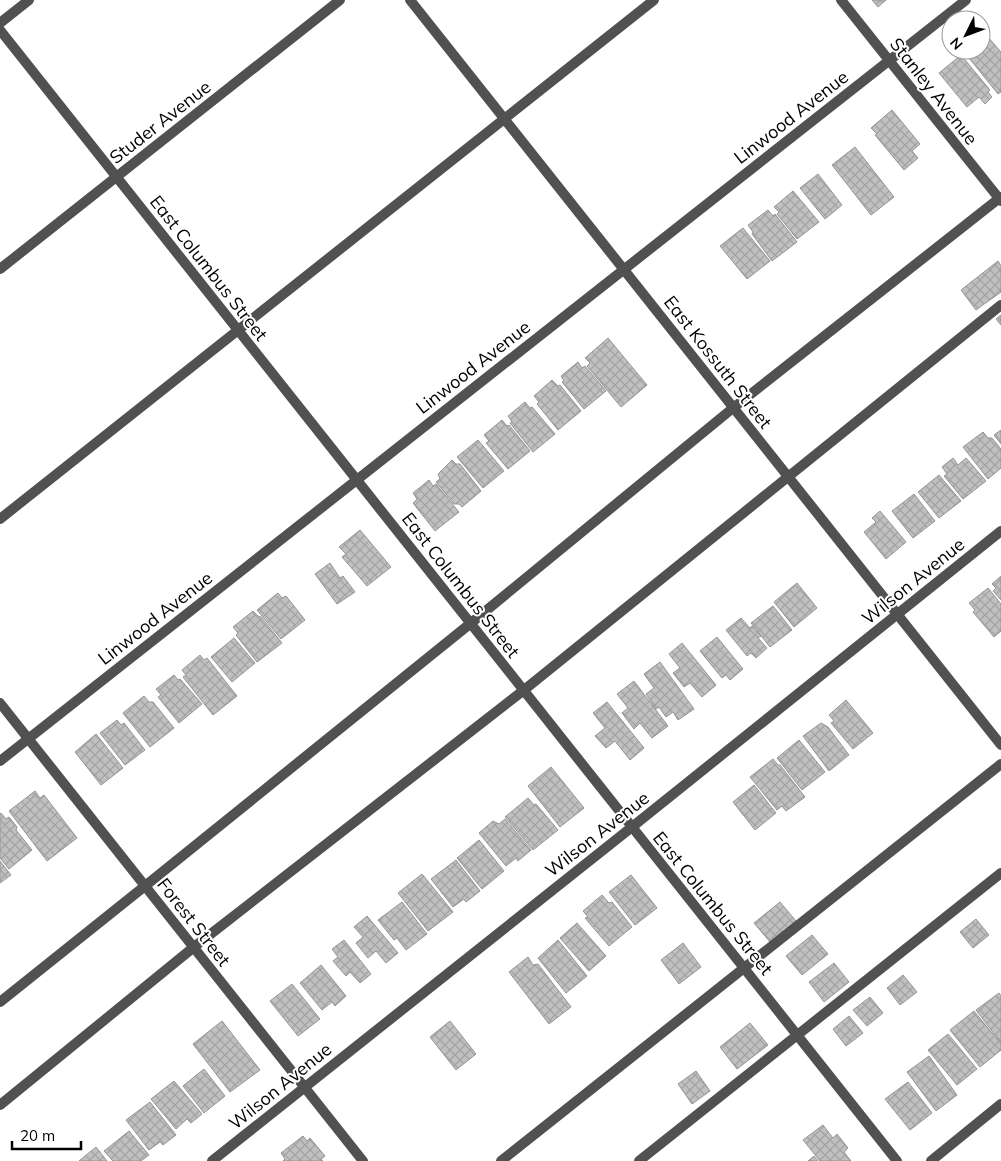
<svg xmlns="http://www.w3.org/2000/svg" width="1001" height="1161" font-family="Mulish,sans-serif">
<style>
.building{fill:url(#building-cross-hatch);stroke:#959595}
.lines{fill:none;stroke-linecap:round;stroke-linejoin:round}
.service{stroke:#515151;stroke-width:10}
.minor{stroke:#515151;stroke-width:10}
.labels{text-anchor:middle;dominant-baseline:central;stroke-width:4;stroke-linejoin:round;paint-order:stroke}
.street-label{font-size:18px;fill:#000;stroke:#fff}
</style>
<defs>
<pattern id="building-cross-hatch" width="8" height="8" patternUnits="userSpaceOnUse" patternTransform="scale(1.25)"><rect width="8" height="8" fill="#c0c0c0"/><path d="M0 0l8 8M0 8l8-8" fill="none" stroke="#a3a3a3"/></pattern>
</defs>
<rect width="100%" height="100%" fill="#fff"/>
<g class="building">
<polygon points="872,0 886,0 878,7"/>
<polygon points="987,36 1001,52 1001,92 998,94 965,53 969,50 981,50 981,41"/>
<polygon points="961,55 990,90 988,92 992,97 985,104 979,97 967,107 939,73"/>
<polygon points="892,110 920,144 912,151 918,158 904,170 875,135 877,134 871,128"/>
<polygon points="855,147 894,197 871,215 832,165"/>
<polygon points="818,174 842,205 825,219 800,188"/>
<polygon points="793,191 819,222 797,239 777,214 779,212 774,207"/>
<polygon points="768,210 773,216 775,214 797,242 772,261 752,234 753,232 748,225"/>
<polygon points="743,228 770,261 747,279 720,246"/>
<polygon points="998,261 1001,266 1001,292 976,310 961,290"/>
<polygon points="1001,315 1001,325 996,319"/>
<polygon points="608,338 647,385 621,407 587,366 590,363 585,358"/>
<polygon points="578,362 582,368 585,366 606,391 584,409 562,382 564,381 561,376"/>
<polygon points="552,380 558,386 560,385 581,411 558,430 537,404 539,402 534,396"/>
<polygon points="525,402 530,408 532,407 555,434 533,452 510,423 512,422 508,416"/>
<polygon points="502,420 507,426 509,425 530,451 508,469 486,443 489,441 484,435"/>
<polygon points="1001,430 1001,444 994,435"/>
<polygon points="983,432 988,438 992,438 1001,449 1001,468 988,479 963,447"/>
<polygon points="478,440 504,471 483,488 457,457"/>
<polygon points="953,458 958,465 966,458 986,481 963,499 944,476 947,474 942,467"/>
<polygon points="452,460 456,464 460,464 481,491 462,507 459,504 454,504 436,482 440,479 438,474"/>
<polygon points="939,475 961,501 939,518 918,492"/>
<polygon points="429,480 433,486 436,484 459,512 435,531 413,503 417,499 413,493"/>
<polygon points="914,494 935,521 913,538 892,511"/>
<polygon points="880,511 906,542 886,559 864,532 876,522 872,518"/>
<polygon points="360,530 391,567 367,586 342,557 346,554 339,547"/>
<polygon points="330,563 340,578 343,576 355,592 337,604 315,574"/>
<polygon points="1001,576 1001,600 993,591 996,588 992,584"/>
<polygon points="797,583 817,608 794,627 774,602"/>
<polygon points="988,588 1001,604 1001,631 994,637 973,612 975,610 969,603"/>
<polygon points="278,593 282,598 286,596 305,620 281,639 257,610"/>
<polygon points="773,606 792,630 770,647 751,623"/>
<polygon points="253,611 258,616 261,617 282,643 257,662 236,635 238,633 233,627"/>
<polygon points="741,618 750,628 752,626 761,636 758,638 767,648 756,658 751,653 747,656 726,630"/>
<polygon points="717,637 743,669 730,680 726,675 722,678 700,651"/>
<polygon points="234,638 255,663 232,682 211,657"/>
<polygon points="682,643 716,685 702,697 690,683 684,687 673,673 680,668 669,654"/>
<polygon points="200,655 204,660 207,658 237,696 213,715 183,677 186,675 182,670"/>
<polygon points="660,662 694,709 678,720 673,712 666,717 659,707 656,709 646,694 654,688 644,674"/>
<polygon points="174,675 178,680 180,679 202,704 179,723 158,697 161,695 156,689"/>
<polygon points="634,681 668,726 652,738 640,723 634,729 622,713 628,708 617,694"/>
<polygon points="144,696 149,702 153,702 174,728 150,747 123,713"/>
<polygon points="846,700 873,733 853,749 831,723 834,721 829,715"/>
<polygon points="607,702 644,748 630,760 615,741 606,748 595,736 605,728 593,713"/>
<polygon points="117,720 121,725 124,723 145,750 125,765 100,733"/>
<polygon points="821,723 828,727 849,755 829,771 803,736"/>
<polygon points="96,734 123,768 101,785 75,752"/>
<polygon points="799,740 825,772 802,790 777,758"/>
<polygon points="773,759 778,765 780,765 805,797 786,811 782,806 777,810 750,777"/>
<polygon points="551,767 584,808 560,827 528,786"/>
<polygon points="754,785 776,813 755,830 733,802"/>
<polygon points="35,791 40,798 44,795 77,838 47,861 9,811"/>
<polygon points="528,798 534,805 536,804 558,830 533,850 505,817"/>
<polygon points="1,813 6,819 9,817 17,827 16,830 32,850 9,869 0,858 0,815"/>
<polygon points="505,819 531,850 518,861 516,858 506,866 479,833 493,821 499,824"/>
<polygon points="479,840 504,871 482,889 457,858"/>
<polygon points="456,860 480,891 466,902 464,899 453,907 431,879"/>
<polygon points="0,861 11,875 0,883"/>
<polygon points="422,874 453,912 428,931 398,893"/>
<polygon points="631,875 657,908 635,925 609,892"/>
<polygon points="602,895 609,903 612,902 632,927 609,946 585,918 588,917 583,911"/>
<polygon points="402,902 427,934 406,950 397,938 394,940 378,920"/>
<polygon points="780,902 796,921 770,942 754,923"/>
<polygon points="367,916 398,953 386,963 376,951 368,958 356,943 363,937 354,927"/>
<polygon points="976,919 989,935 973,948 960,932"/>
<polygon points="577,923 606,956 589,971 560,938"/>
<polygon points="812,935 828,954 802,975 786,956"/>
<polygon points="344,940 371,974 360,983 350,972 346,976 333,961 338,957 332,949"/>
<polygon points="558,940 587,976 566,993 538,958"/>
<polygon points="683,943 701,967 679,984 661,960"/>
<polygon points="528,957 533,965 538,964 571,1007 549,1024 509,972"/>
<polygon points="834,963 849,982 824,1002 809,982"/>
<polygon points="321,965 346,996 335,1006 332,1002 322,1010 300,983"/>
<polygon points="903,975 917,992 900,1005 887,988"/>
<polygon points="292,984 320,1019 298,1036 270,1001"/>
<polygon points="999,993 1001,996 1001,1043 976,1010"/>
<polygon points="870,997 883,1013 867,1026 853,1010"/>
<polygon points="974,1011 1001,1044 1001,1050 980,1067 950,1030"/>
<polygon points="849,1016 863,1033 846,1046 833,1029"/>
<polygon points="222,1021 260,1070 230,1092 193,1044"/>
<polygon points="450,1021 476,1054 456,1070 430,1037"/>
<polygon points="750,1023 768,1045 737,1069 720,1047"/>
<polygon points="948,1034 977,1069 957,1085 928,1050"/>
<polygon points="929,1056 957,1095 936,1111 907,1072"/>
<polygon points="204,1069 225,1096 204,1113 183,1086"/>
<polygon points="696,1071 710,1091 692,1104 678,1084"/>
<polygon points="174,1081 202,1114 191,1123 187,1119 176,1129 151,1099"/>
<polygon points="908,1082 932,1113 910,1130 885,1099"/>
<polygon points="150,1102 176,1135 163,1145 160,1142 149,1150 126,1120"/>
<polygon points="823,1125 833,1138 837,1134 848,1148 844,1152 851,1161 820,1161 803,1140"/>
<polygon points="129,1131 149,1155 141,1161 113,1161 104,1151"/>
<polygon points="303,1136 307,1141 310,1138 325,1156 321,1159 323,1161 283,1161 285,1159 281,1153"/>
<polygon points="96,1147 107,1161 79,1161"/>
<polygon points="814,1156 818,1161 808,1161"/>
</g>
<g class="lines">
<g class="service">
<polyline points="0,23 29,0"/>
<polyline points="0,519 654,0"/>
<polyline points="0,1002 145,886 471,623 733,408 1001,197"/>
<polyline points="0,1105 194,947 524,690 1001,305"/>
<polyline points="501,1161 1001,764"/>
<polyline points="639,1161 1001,873"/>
</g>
<g class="minor">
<polyline points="410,0 1001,745"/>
<polyline points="841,0 1001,201"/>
<polyline points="0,30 897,1161"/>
<polyline points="0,269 340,0"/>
<polyline points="0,703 363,1161"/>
<polyline points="0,761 966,0"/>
<polyline points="212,1161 632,827 1001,531"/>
<polyline points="931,1161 1001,1104"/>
</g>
</g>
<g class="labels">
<g class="street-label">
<text transform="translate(934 91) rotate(52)">Stanley Avenue</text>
<text transform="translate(791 117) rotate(-38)">Linwood Avenue</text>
<text transform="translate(160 122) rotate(-38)">Studer Avenue</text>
<text transform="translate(209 268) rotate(52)">East Columbus Street</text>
<text transform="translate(718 362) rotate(52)">East Kossuth Street</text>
<text transform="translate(473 367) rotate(-38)">Linwood Avenue</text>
<text transform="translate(913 581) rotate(-39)">Wilson Avenue</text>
<text transform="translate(461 585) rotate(52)">East Columbus Street</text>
<text transform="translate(155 618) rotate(-38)">Linwood Avenue</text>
<text transform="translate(597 834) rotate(-38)">Wilson Avenue</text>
<text transform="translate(713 903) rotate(51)">East Columbus Street</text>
<text transform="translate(194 922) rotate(52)">Forest Street</text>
<text transform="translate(280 1086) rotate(-39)">Wilson Avenue</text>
</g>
</g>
<g transform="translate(966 35) rotate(228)"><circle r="24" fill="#ffffff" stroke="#999999"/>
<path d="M0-4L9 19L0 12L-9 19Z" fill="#000000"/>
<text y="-8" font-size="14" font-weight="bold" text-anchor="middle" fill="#000000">N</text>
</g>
<path d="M12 1141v8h69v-8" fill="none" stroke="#000000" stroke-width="2.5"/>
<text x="20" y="1141" font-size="15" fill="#000000" stroke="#ffffff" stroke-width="4" paint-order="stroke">20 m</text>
</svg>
